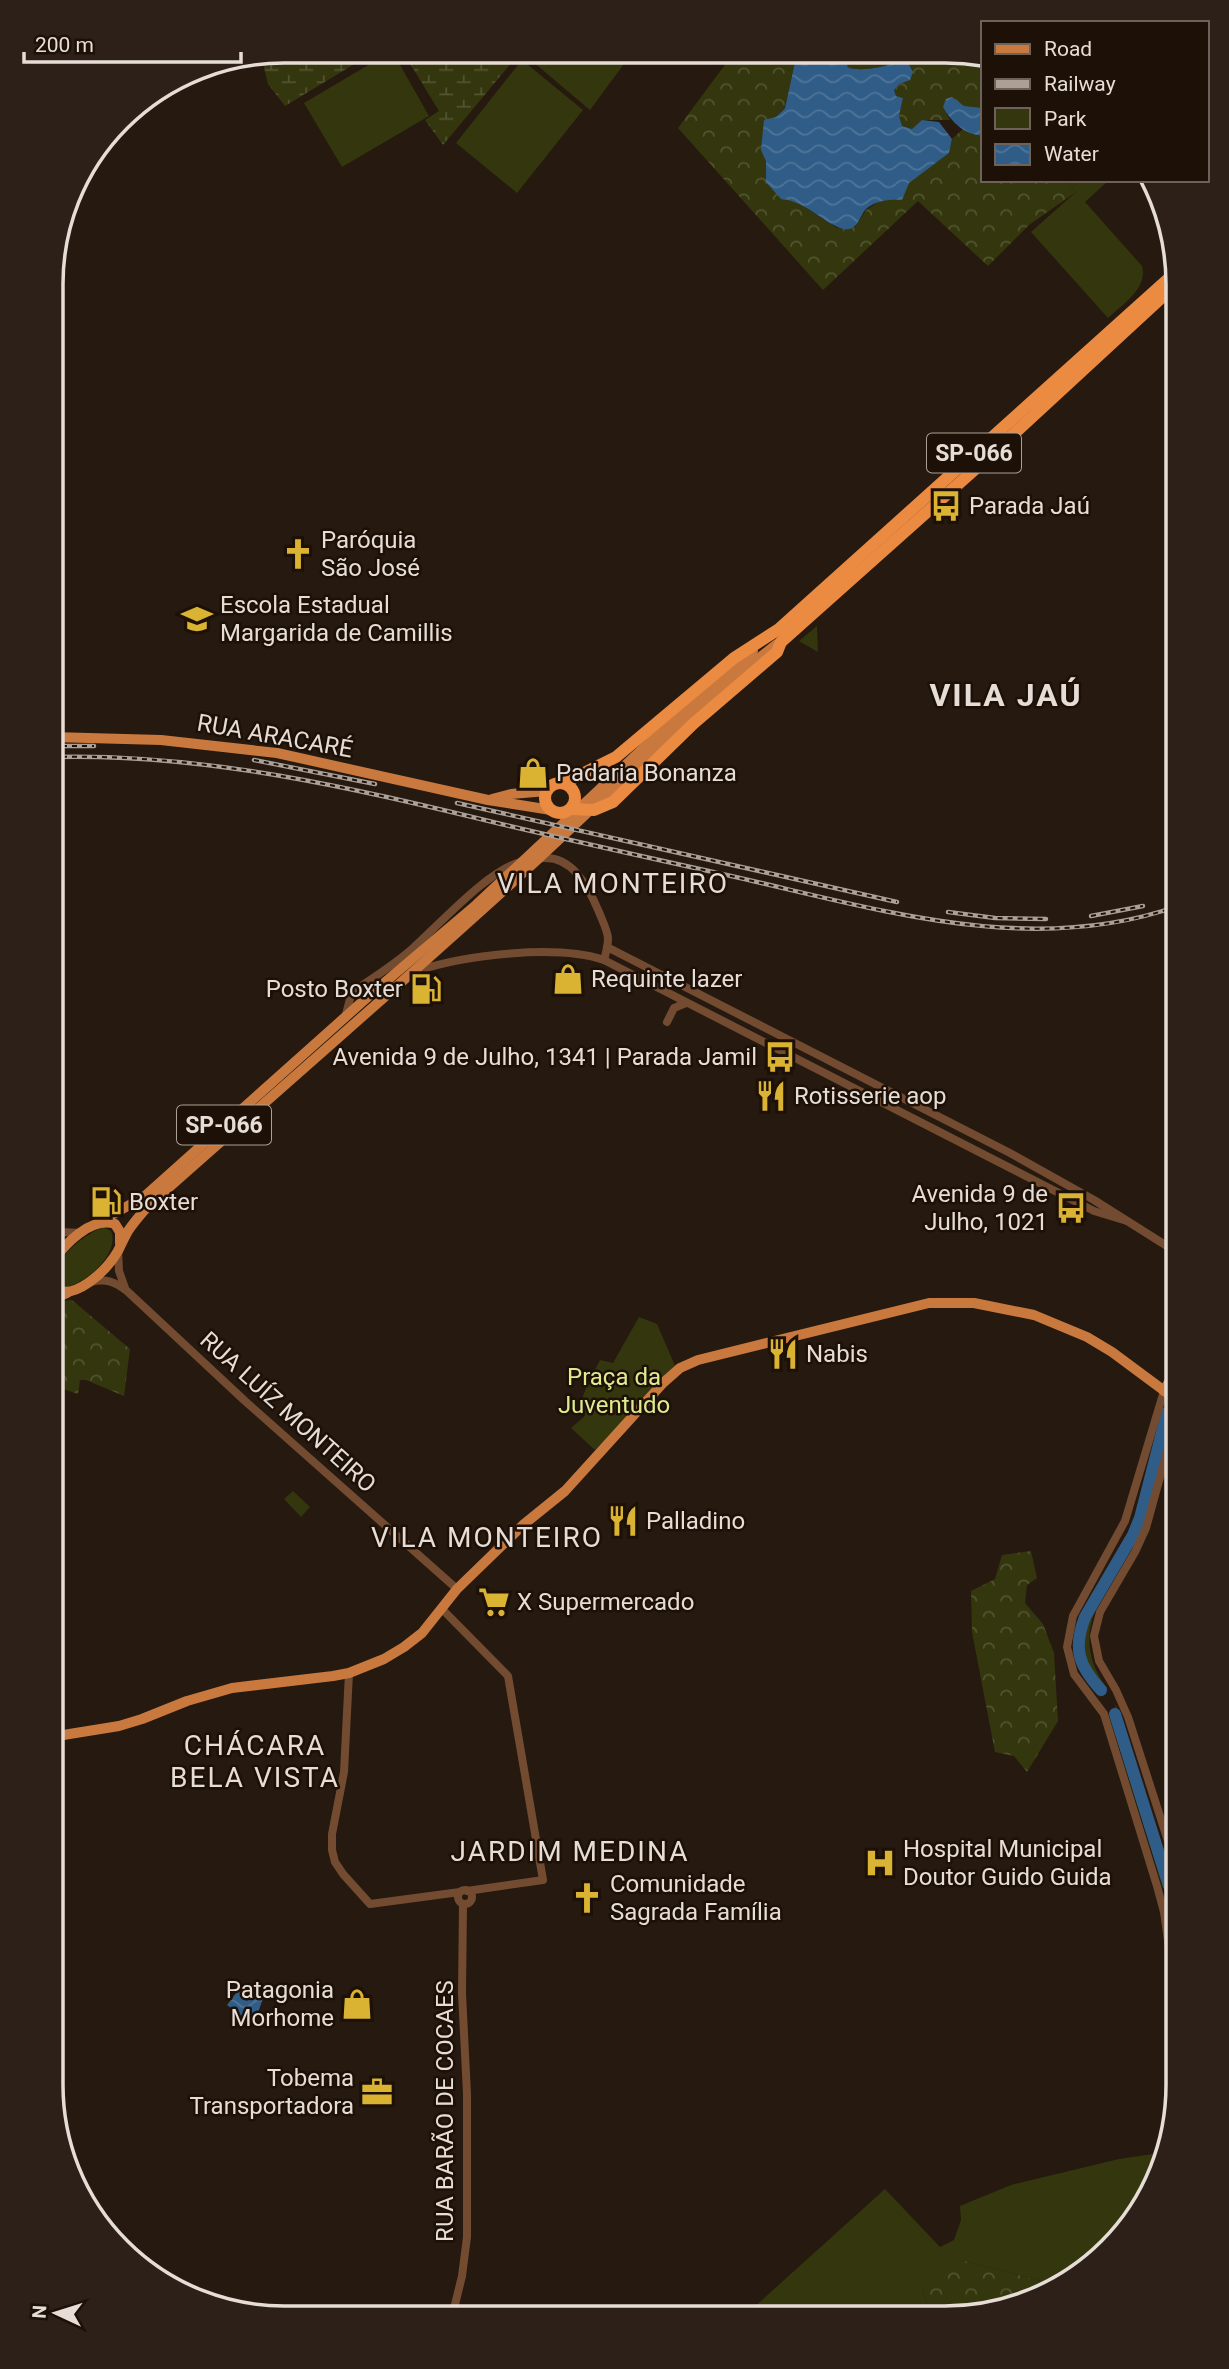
<svg xmlns="http://www.w3.org/2000/svg" width="1229" height="2369" font-family="Roboto,sans-serif">
<style>
.green{fill:#34370d}
.forest{fill:url(#forest-crowns)}
.wetland{fill:url(#wetland-marsh)}
.water{fill:url(#water-waves)}
.lines{fill:none;stroke-linecap:round;stroke-linejoin:round}
.river{stroke:#305d88;stroke-width:12}
.minor{stroke:#724b31;stroke-width:8}
.major{stroke:#c9793e;stroke-width:10}
.highway{stroke:#eb8a41;stroke-width:12}
.rail-casing{stroke:#aaa098;stroke-width:4.5}
.rail{stroke:#1c1007;stroke-width:2;stroke-dasharray:5;stroke-linecap:butt}
.labels{text-anchor:middle;dominant-baseline:central;stroke-width:5;stroke-linejoin:round;paint-order:stroke}
.shield{fill:#1c1007;stroke:#a9a098;stroke-width:2}
.shield-label{font-size:23px;font-weight:bold;fill:#e6ddd6}
.poi-label{font-size:24px;fill:#e6ddd6;stroke:#1c1007;text-anchor:start}
.street-label{font-size:24px;fill:#e6ddd6;stroke:#1c1007}
.park-label{font-size:24px;fill:#e0ea8e;stroke:#1c1007}
.quarter-label{font-size:28px;letter-spacing:2px;fill:#e6ddd6;stroke:#1c1007}
.district-label{font-size:32px;font-weight:bold;letter-spacing:2px;fill:#e6ddd6;stroke:#1c1007}
.rim{fill:none;stroke:#e6ddd6;stroke-width:3.5}
</style>
<defs>
<pattern id="forest-crowns" width="20" height="18" patternUnits="userSpaceOnUse" patternTransform="scale(1.75)"><rect width="20" height="18" fill="#34370d"/><path d="M2 6a3 3 0 1 1 6 0M12 15a3 3 0 1 1 6 0" fill="none" stroke="#515430"/></pattern>
<pattern id="wetland-marsh" width="20" height="14" patternUnits="userSpaceOnUse" patternTransform="scale(1.75)"><rect width="20" height="14" fill="#34370d"/><path d="M1 5h8M5 5V1M11 12h8M15 12V8" fill="none" stroke="#515430"/></pattern>
<pattern id="water-waves" width="16" height="10" patternUnits="userSpaceOnUse" patternTransform="scale(1.75)"><rect width="16" height="10" fill="#305d88"/><path d="M0 5q4-4 8 0t8 0" fill="none" stroke="#4e7498"/></pattern>
</defs>
<rect width="100%" height="100%" fill="#26190f"/>
<g class="green">
<polygon points="392,51 429,116 342,167 304,103"/>
<polygon points="548,52 632,53 590,110 525,55"/>
<polygon points="522,60 583,110 517,193 456,143"/>
<path d="M 1067,180 L 1109,180 L 1085,202 L 1142,266 C 1148,288 1123,304 1108,318 L 1031,232 L 1076,192 Z"/>
<polygon points="817,626 818,652 799,641"/>
<path d="M 103,1227 L 111,1231 C 120,1253 87,1283 66,1287 C 63,1288 59,1287 55,1287 C 46,1263 84,1235 103,1227 Z"/>
<polygon points="639,1317 657,1324 676,1368 595,1450 571,1428 585,1416 580,1405 587,1385 600,1360 613,1363"/>
<path d="M 1163,1407 L 1172,1413 L 1143,1521 C 1119,1580 1060,1625 1107,1688 L 1100,1697 C 1075,1669 1067,1648 1082,1612 L 1128,1534 L 1134,1520 Z"/>
<polygon points="293,1491 310,1507 301,1517 284,1499"/>
<polygon points="1116,1705 1175,1883 1171,1888 1163,1888 1110,1718"/>
<polygon points="1172,1899 1178,1901 1178,1986 1167,1904"/>
<path d="M 1166,2152 C 1164,2159 1163,2167 1161,2174 C 1145,2214 1098,2267 1060,2286 L 961,2260 L 922,2288 L 931,2318 L 742,2318 L 885,2189 L 940,2247 L 954,2240 L 961,2220 L 960,2206 L 1011,2185 L 1119,2159 Z"/>
</g>
<g class="forest">
<polygon points="733,54 806,54 795,62 785,107 776,117 766,161 766,182 837,228 855,227 866,210 908,183 949,153 952,139 963,129 975,135 982,136 982,180 1067,180 1076,192 1029,225 988,266 918,201 823,290 678,128"/>
<path d="M 852,54 L 982,55 L 982,108 L 943,107 L 950,120 L 922,120 L 912,129 L 902,126 L 899,116 L 903,98 L 896,96 L 894,90 L 899,84 L 899,60 C 886,68 863,71 848,68 L 846,59 Z"/>
<polygon points="72,1300 130,1349 124,1396 86,1380 80,1380 78,1394 51,1385 52,1310 63,1301"/>
<polygon points="1031,1551 1037,1578 1027,1585 1025,1603 1043,1624 1054,1653 1058,1721 1027,1772 1014,1756 995,1752 972,1632 971,1591 995,1579 1002,1555"/>
<polygon points="961,2260 1060,2286 1020,2306 945,2318 931,2318 922,2288 943,2261"/>
</g>
<g class="wetland">
<polygon points="284,51 376,51 285,106 268,84 261,55"/>
<polygon points="403,52 403,51 548,52 517,56 443,145 425,120 439,111"/>
</g>
<g class="water">
<path d="M 806,54 L 852,54 L 846,59 L 848,68 C 862,71 887,68 899,60 L 907,61 L 913,72 L 910,80 L 899,84 L 894,90 L 896,96 L 903,98 L 899,116 L 902,126 L 912,129 L 922,120 L 939,122 L 952,139 L 949,153 L 909,183 L 902,200 C 889,199 877,200 866,209 C 860,215 859,227 849,229 C 832,232 807,200 781,199 L 766,182 L 766,161 L 761,150 L 764,120 L 776,117 L 785,108 L 795,62 Z"/>
<path d="M 952,97 L 964,106 L 982,108 L 982,136 C 964,134 951,122 943,107 L 946,99 Z"/>
<polygon points="253,1988 264,1995 257,2016 248,2021 227,2005 237,1992"/>
</g>
<g class="lines">
<g class="river">
<polyline points="1177,1391 1178,1390"/>
<path d="M 1101,1690 C 1078,1665 1073,1648 1085,1617 L 1133,1535 L 1140,1518 L 1167,1413"/>
<polyline points="1115,1714 1169,1886"/>
<polyline points="1173,1904 1178,1935"/>
</g>
<g class="minor">
<path d="M 537,859 C 571,852 588,886 599,912 C 602,920 607,929 608,938 C 608,946 606,953 604,960"/>
<polyline points="607,947 1010,1153 1094,1200 1178,1253"/>
<path d="M 417,971 C 465,955 556,944 604,960 L 1094,1211 L 1127,1221"/>
<path d="M 345,1018 L 351,995 L 355,990 C 375,977 395,964 412,949 C 438,926 489,869 521,862"/>
<polyline points="667,1022 674,1008 686,1003"/>
<polyline points="52,1225 61,1232 81,1233"/>
<polyline points="118,1250 119,1271 125,1288"/>
<path d="M 91,1282 C 106,1278 115,1282 127,1291 L 245,1401 L 457,1589"/>
<polyline points="1164,1391 1125,1521 1073,1616 1067,1647 1074,1674 1104,1714 1157,1886 1164,1912 1178,2012"/>
<polyline points="442,1609 508,1676 543,1880 467,1891"/>
<polyline points="349,1673 344,1772 332,1834 332,1850 335,1862 343,1874 370,1904 460,1892"/>
<polyline points="1178,1872 1128,1717 1116,1690 1099,1661 1094,1636 1100,1612 1135,1552 1146,1528 1178,1412"/>
<circle cx="465" cy="1897" r="7"/>
<polyline points="452,2317 462,2276 467,2237 467,2094 462,1993 463,1904"/>
</g>
<g class="major">
<polyline points="52,737 161,740 277,753 488,800 551,810"/>
<polyline points="492,799 511,794 547,791"/>
<polyline points="98,1223 145,1196 371,994 476,905 665,728 753,651"/>
<path d="M 52,1262 C 65,1244 91,1216 115,1224 L 120,1232 L 120,1243"/>
<path d="M 52,1288 C 74,1303 107,1270 118,1251 C 121,1245 124,1238 128,1231 C 134,1222 141,1214 149,1205 C 274,1094 401,984 525,871 C 608,795 688,713 777,644"/>
<polyline points="52,1300 67,1293"/>
<polyline points="1164,1391 1178,1365"/>
<polyline points="51,1737 119,1726 142,1719 187,1701 232,1688 333,1676 349,1673 384,1659 404,1647 422,1633 457,1589 523,1525 565,1491 663,1383 680,1368 698,1360 929,1303 974,1303 1034,1315 1087,1337 1112,1352 1178,1401"/>
</g>
<g class="highway">
<circle cx="560" cy="798" r="15"/>
<polyline points="564,783 616,757 734,658 779,629 1176,272"/>
<polyline points="571,809 594,810 613,802 693,724 777,652 781,642 992,454 1161,298 1178,287"/>
</g>
<defs>
<g id="rail">
<polyline points="52,746 94,746"/>
<path d="M 52,757 C 205,753 353,788 501,824 C 577,842 654,859 731,876 C 878,909 1030,958 1178,906"/>
<polyline points="254,760 375,784"/>
<polyline points="457,803 897,902"/>
<polyline points="948,912 995,918 1046,919"/>
<polyline points="1091,916 1143,906"/>
</g>
</defs>
<use href="#rail" class="rail-casing"/>
<use href="#rail" class="rail"/>
</g>
<defs>
<symbol id="bus-bare" viewBox="-9 -9 18 18"><path d="M-5-6H5V4H4V6H2V4H-2V6H-4V4H-5ZM-3.5-4V0h7V-4ZM-3.5 1.2v1.5H-2V1.2ZM2 1.2v1.5H3.5V1.2Z" fill="#dab333" stroke="#1c1007" stroke-width="2.5" paint-order="stroke"/></symbol>
<symbol id="church-bare" viewBox="-9 -9 18 18"><path d="M-1.2-6h2.4v3.5h3.3v2.4h-3.3V6h-2.4V-.1h-3.3v-2.4h3.3Z" fill="#dab333" stroke="#1c1007" stroke-width="2.5" paint-order="stroke"/></symbol>
<symbol id="school-bare" viewBox="-9 -9 18 18"><path d="M0-5L7-2L0 1L-7-2ZM-4 1L0 2.5L4 1V4Q0 6-4 4Z" fill="#dab333" stroke="#1c1007" stroke-width="2.5" paint-order="stroke"/></symbol>
<symbol id="shop-bare" viewBox="-9 -9 18 18"><path d="M-5-2.5h2.3a2.7 3.5 0 0 1 5.4 0H5L5.5 6h-11ZM-1.5-2.5h3a1.5 2.3 0 0 0-3 0Z" fill="#dab333" stroke="#1c1007" stroke-width="2.5" paint-order="stroke"/></symbol>
<symbol id="fuel-bare" viewBox="-9 -9 18 18"><path d="M-5.5-6h7V0h2V4h1.3V-2.5L3-4.5l.8-.8L6-3V5H2.5V1h-1V6h-7ZM-4.2-4.7v3.2H.2V-4.7Z" fill="#dab333" stroke="#1c1007" stroke-width="2.5" paint-order="stroke"/></symbol>
<symbol id="restaurant-bare" viewBox="-9 -9 18 18"><path d="M-5-6h1v4h1v-4h1v4h1v-4h1v5L-1.5 .5V6h-2V.5L-5-1ZM5-6V6H3V1.5H1.5Q1.5-4 5-6Z" fill="#dab333" stroke="#1c1007" stroke-width="2.5" paint-order="stroke"/></symbol>
<symbol id="supermarket-bare" viewBox="-9 -9 18 18"><path d="M-6-5.5h2.5l.6 2H6L4.5 2H-2.5L-4.4-4H-6ZM-1.5 3.2a1.3 1.3 0 1 0 .1 0ZM3 3.2a1.3 1.3 0 1 0 .1 0Z" fill="#dab333" stroke="#1c1007" stroke-width="2.5" paint-order="stroke"/></symbol>
<symbol id="hospital-bare" viewBox="-9 -9 18 18"><path d="M-5-5h3v3.5h4V-5h3V5h-3V1.5h-4V5h-3Z" fill="#dab333" stroke="#1c1007" stroke-width="2.5" paint-order="stroke"/></symbol>
<symbol id="office-bare" viewBox="-9 -9 18 18"><path d="M-6-3h4V-5.5h4V-3h4V5H-6ZM-1-4.5V-3h2v-1.5ZM-6 0V1H6V0Z" fill="#dab333" stroke="#1c1007" stroke-width="2.5" paint-order="stroke"/></symbol>
</defs>
<g fill-rule="evenodd">
<use href="#bus-bare" x="924" y="484" width="44" height="44"/>
<use href="#church-bare" x="276" y="532" width="44" height="44"/>
<use href="#school-bare" x="175" y="597" width="44" height="44"/>
<use href="#shop-bare" x="511" y="751" width="44" height="44"/>
<use href="#shop-bare" x="546" y="957" width="44" height="44"/>
<use href="#fuel-bare" x="404" y="967" width="44" height="44"/>
<use href="#bus-bare" x="758" y="1035" width="44" height="44"/>
<use href="#restaurant-bare" x="749" y="1074" width="44" height="44"/>
<use href="#fuel-bare" x="84" y="1180" width="44" height="44"/>
<use href="#bus-bare" x="1049" y="1186" width="44" height="44"/>
<use href="#restaurant-bare" x="761" y="1332" width="44" height="44"/>
<use href="#restaurant-bare" x="601" y="1499" width="44" height="44"/>
<use href="#supermarket-bare" x="472" y="1580" width="44" height="44"/>
<use href="#hospital-bare" x="858" y="1841" width="44" height="44"/>
<use href="#church-bare" x="565" y="1876" width="44" height="44"/>
<use href="#shop-bare" x="335" y="1982" width="44" height="44"/>
<use href="#office-bare" x="355" y="2070" width="44" height="44"/>
</g>
<g class="labels">
<g class="shield">
<rect x="927" y="433.5" width="94" height="39" rx="5"/>
<rect x="177" y="1105.5" width="94" height="39" rx="5"/>
</g>
<g class="shield-label">
<text x="974" y="453">SP-066</text>
<text x="224" y="1125">SP-066</text>
</g>
<g class="poi-label">
<text x="969" y="506">Parada Jaú</text>
<text x="321" y="540">Paróquia<tspan x="321" dy="28">São José</tspan></text>
<text x="220" y="605">Escola Estadual<tspan x="220" dy="28">Margarida de Camillis</tspan></text>
<text x="556" y="773">Padaria Bonanza</text>
<text x="591" y="979">Requinte lazer</text>
<text x="403" y="989" text-anchor="end">Posto Boxter</text>
<text x="757" y="1057" text-anchor="end">Avenida 9 de Julho, 1341 | Parada Jamil</text>
<text x="794" y="1096">Rotisserie aop</text>
<text x="1048" y="1194" text-anchor="end">Avenida 9 de<tspan x="1048" dy="28">Julho, 1021</tspan></text>
<text x="129" y="1202">Boxter</text>
<text x="806" y="1354">Nabis</text>
<text x="646" y="1521">Palladino</text>
<text x="517" y="1602">X Supermercado</text>
<text x="903" y="1849">Hospital Municipal<tspan x="903" dy="28">Doutor Guido Guida</tspan></text>
<text x="610" y="1884">Comunidade<tspan x="610" dy="28">Sagrada Família</tspan></text>
<text x="334" y="1990" text-anchor="end">Patagonia<tspan x="334" dy="28">Morhome</tspan></text>
<text x="354" y="2078" text-anchor="end">Tobema<tspan x="354" dy="28">Transportadora</tspan></text>
</g>
<g class="street-label">
<text transform="translate(275 736) rotate(10)">RUA ARACARÉ</text>
<text transform="translate(288 1412) rotate(42)">RUA LUÍZ MONTEIRO</text>
<text transform="translate(445 2111) rotate(-90)">RUA BARÃO DE COCAES</text>
</g>
<g class="park-label">
<text x="614" y="1377">Praça da<tspan x="614" dy="28">Juventudo</tspan></text>
</g>
<g class="quarter-label">
<text x="613" y="883">VILA MONTEIRO</text>
<text x="487" y="1537">VILA MONTEIRO</text>
<text x="255" y="1745">CHÁCARA<tspan x="255" dy="32">BELA VISTA</tspan></text>
<text x="570" y="1851">JARDIM MEDINA</text>
</g>
<g class="district-label">
<text x="1006" y="695">VILA JAÚ</text>
</g>
</g>
<path d="M0 0H1229V2369H0ZM284 63H945A221 221 0 0 1 1166 284V2085A221 221 0 0 1 945 2306H284A221 221 0 0 1 63 2085V284A221 221 0 0 1 284 63Z" fill="#2c2018" fill-rule="evenodd"/>
<path class="rim" d="M284 63H945A221 221 0 0 1 1166 284V2085A221 221 0 0 1 945 2306H284A221 221 0 0 1 63 2085V284A221 221 0 0 1 284 63Z"/>
<rect x="981" y="21" width="228" height="161" fill="#1c1007" stroke="#6d625a" stroke-width="2"/>
<rect x="995" y="44" width="35" height="10" fill="#c9793e" stroke="#6d625a" stroke-width="2"/>
<text x="1044" y="56" font-size="21" fill="#e6ddd6">Road</text>
<rect x="995" y="79" width="35" height="10" fill="#aaa098" stroke="#6d625a" stroke-width="2"/>
<text x="1044" y="91" font-size="21" fill="#e6ddd6">Railway</text>
<rect x="995" y="108" width="35" height="21" fill="#34370d" stroke="#6d625a" stroke-width="2"/>
<text x="1044" y="126" font-size="21" fill="#e6ddd6">Park</text>
<rect x="995" y="144" width="35" height="21" fill="url(#water-waves)" stroke="#6d625a" stroke-width="2"/>
<text x="1044" y="161" font-size="21" fill="#e6ddd6">Water</text>
<g transform="translate(56 2313) rotate(274)" stroke="#1c1007" stroke-width="5" paint-order="stroke">
<path d="M0-5L12 26L0 18L-12 26Z" fill="#e6ddd6"/>
<text y="-10" font-size="19" font-weight="bold" text-anchor="middle" fill="#e6ddd6">N</text>
</g>
<path d="M24 52v10h217v-10" fill="none" stroke="#e6ddd6" stroke-width="3.5"/>
<text x="35" y="52" font-size="21" fill="#e6ddd6" stroke="#1c1007" stroke-width="5" paint-order="stroke">200 m</text>
</svg>
